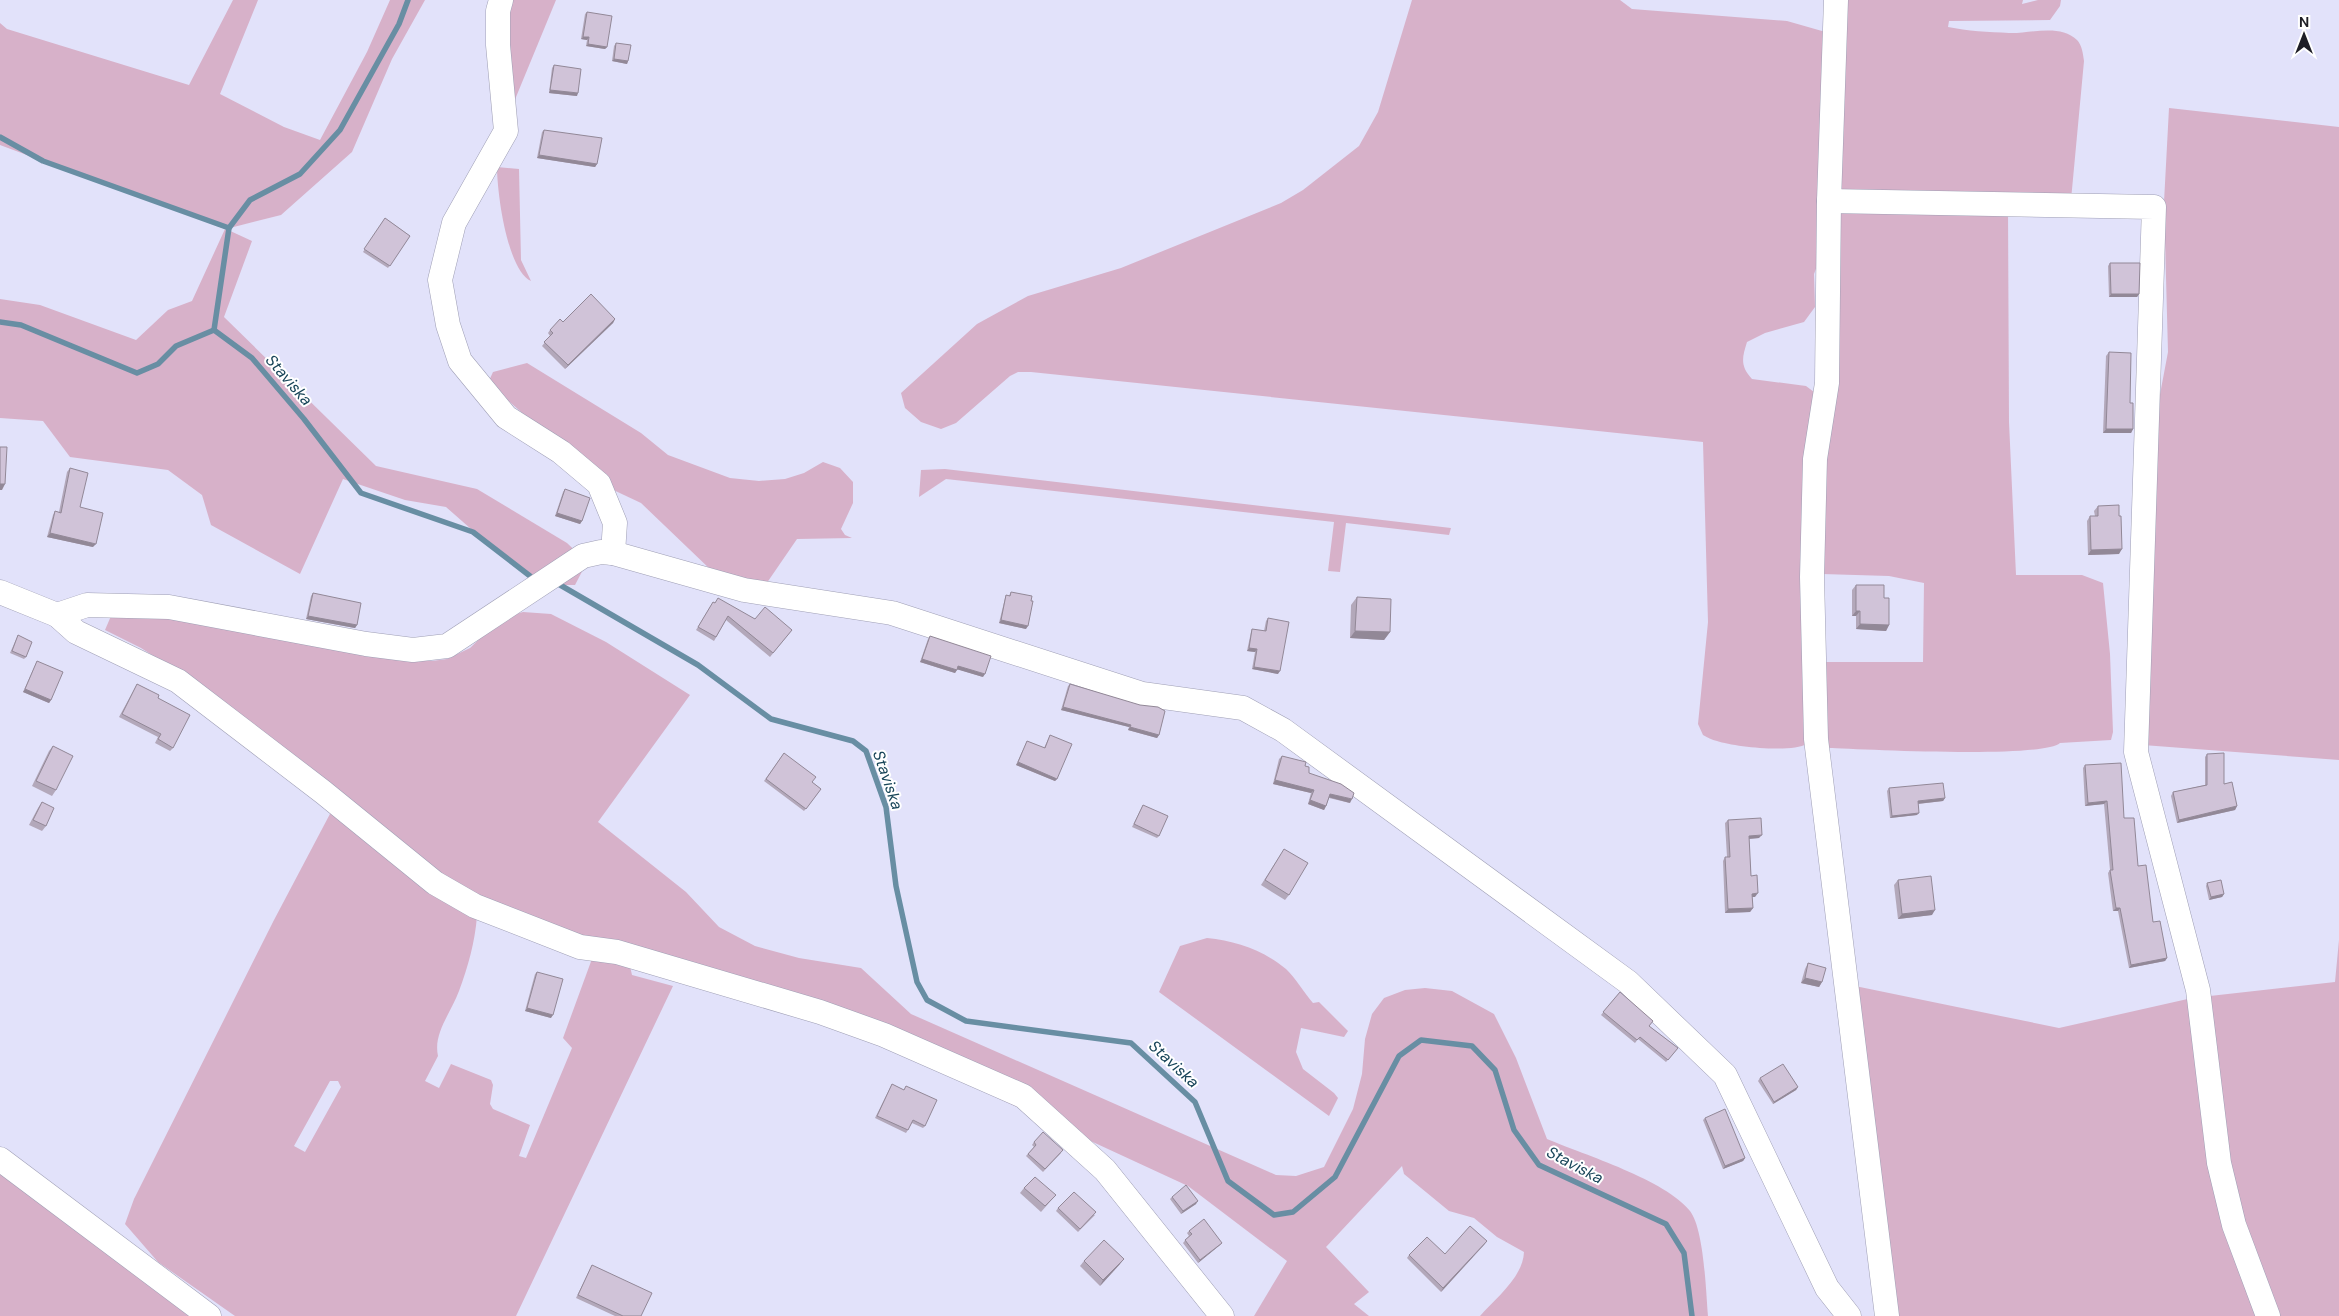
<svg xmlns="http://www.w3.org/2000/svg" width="2339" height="1316" font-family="'DM Sans',sans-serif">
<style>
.green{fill:#d7b1c9;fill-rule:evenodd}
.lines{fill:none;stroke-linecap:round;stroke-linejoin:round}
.stream{stroke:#688ea3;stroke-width:5.5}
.minor-casing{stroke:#9f9fb5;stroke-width:25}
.minor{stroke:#fff;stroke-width:24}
.wall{fill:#b3a8ba}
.shaded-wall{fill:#928897}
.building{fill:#d0c3d8;stroke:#928897}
.labels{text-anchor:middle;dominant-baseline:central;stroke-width:4;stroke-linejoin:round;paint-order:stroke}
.water-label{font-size:16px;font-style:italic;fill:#184559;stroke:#fff}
</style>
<rect width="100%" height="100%" fill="#e2e2fa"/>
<g class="green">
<polygon points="233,0 258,0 220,94 284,127 320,140 367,52 390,0 425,0 392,59 352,152 281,215 226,229 252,241 224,317 376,466 477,489 567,543 587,562 575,585 544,585 513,566 446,507 405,500 343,479 300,574 211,525 202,495 168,470 70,457 43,421 0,418 0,299 40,305 136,340 168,310 192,301 225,229 0,145 0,23 7,29 189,85"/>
<polygon points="496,0 556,0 509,114"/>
<path d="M 1412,0 L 1620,0 L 1632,9 L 1787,21 L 1829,33 L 1817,266 L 1814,274 L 1815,307 L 1804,322 L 1765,333 L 1747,342 C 1742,358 1740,366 1752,379 L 1806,386 L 1814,392 L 1807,744 C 1791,753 1735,747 1717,741 C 1712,740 1707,737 1703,735 L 1698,724 L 1708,622 L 1703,442 L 1031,372 L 1018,372 L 1010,376 L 956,423 L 941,429 L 921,422 L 905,408 L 901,393 L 977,324 L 1028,296 L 1121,268 L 1281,203 L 1303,190 L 1359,146 L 1378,112 Z"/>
<path d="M 1847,0 L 2023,0 L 2022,4 L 2038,0 L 2061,0 L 2060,6 L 2050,20 L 1949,21 L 1948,27 C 1967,31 1989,32 2009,33 C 2029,34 2060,23 2077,40 C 2082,45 2083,54 2084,61 L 2071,200 L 1841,196 L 1836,181 Z"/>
<polygon points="2169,108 2339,127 2339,760 2143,745 2144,479 2168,352 2164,202"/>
<path d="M 497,167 L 519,169 L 521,260 L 531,281 C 507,270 497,192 497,167 Z"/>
<path d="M 2008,209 L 2009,422 L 2016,575 L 2082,575 L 2103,583 L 2110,654 L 2113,732 L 2111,740 L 2060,743 C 2042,759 1861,749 1827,748 L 1822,662 L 1923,662 L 1924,583 L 1889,576 L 1822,574 L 1824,442 L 1841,211 Z"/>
<polygon points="527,363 641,433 668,455 730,478 759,481 785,479 804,473 823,462 840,468 853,482 853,503 841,529 845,535 852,538 797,539 762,590 712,571 641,503 607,487 488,383 493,372"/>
<polygon points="945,469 1451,528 1449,535 1346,523 1340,572 1328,571 1334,522 946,479 919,497 921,470"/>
<path d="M 114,609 L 363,652 L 432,661 L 447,659 L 470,648 L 500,619 L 523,612 L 551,614 L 606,642 L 690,695 L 598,822 L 686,892 L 719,927 L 755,946 L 799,958 L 861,968 L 911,1014 L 1276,1175 L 1296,1176 L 1324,1167 L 1353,1109 L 1362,1074 L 1365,1039 L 1372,1014 L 1384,998 L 1405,990 L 1425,988 L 1452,991 L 1494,1014 L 1516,1058 L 1547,1139 C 1585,1155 1666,1180 1690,1211 C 1704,1229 1706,1292 1708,1316 L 1480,1316 C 1496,1298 1523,1277 1524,1252 L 1497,1237 L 1474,1218 L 1449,1211 L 1404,1174 L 1402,1166 L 1326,1247 L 1369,1292 L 1354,1304 L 1369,1316 L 1254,1316 L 1287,1261 L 1188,1186 L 824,1018 L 482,901 L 430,870 L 224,701 L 141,648 L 105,630 Z"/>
<path d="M 331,812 L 477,916 C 475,942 468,967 459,991 C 451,1013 433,1033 438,1056 L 425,1081 L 439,1088 L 451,1064 L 491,1080 L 493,1085 L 490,1104 L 493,1109 L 530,1125 L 519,1156 L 526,1158 L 572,1048 L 563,1038 L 593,956 L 629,962 L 632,975 L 673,986 L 516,1316 L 235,1316 L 158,1262 L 125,1224 L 134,1199 L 274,920 ZM 330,1081 L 338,1081 L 341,1087 L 305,1152 L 294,1146 Z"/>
<path d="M 1207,938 C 1236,941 1263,950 1286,969 C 1295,977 1305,994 1313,1003 L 1319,1002 L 1348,1031 L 1344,1037 L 1301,1028 L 1296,1052 L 1303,1069 L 1334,1093 L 1338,1098 L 1329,1116 L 1159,992 L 1180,946 Z"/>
<polygon points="2339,940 2339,1316 1876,1316 1855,986 2059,1028 2192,998 2335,982"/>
<polygon points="0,1170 198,1316 0,1316"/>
</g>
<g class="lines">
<g class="stream">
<polyline points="0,137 43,161 229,228"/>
<polyline points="0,322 21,325 137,373 158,364 176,346 214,330 252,358 304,419 361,493 473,532 530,576"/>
<polyline points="214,330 229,228 250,200 300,174 340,130 399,24 408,0"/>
<polyline points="555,582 698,665 771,719 853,741 866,751 886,807 896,886 917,982 927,1000 966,1021 1131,1043 1195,1102 1228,1181 1274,1215 1293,1212 1335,1177 1399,1056 1421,1040 1472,1046 1495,1070 1514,1130 1539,1165 1666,1224 1684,1253 1692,1316"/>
</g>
<defs>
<g id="minor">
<polyline points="501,0 498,11 498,45 506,131 454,223 440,280 448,325 460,361 506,417 561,452 599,484 615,523 613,553"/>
<polyline points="1836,0 1829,201 1827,383 1815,459 1812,577 1816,739 1887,1316"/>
<polyline points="1829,201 2154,207 2136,752 2198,990 2219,1163 2234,1225 2268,1316"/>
<polyline points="0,592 57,615 87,605 169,607 366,644 413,650 447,646 583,556 601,552 613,553 744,590 892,613 1142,694 1243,708 1283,730 1628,982 1725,1075 1827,1288 1849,1316"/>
<polyline points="57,615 76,632 178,681 323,792 435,883 475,906 580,947 617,952 820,1012 884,1035 1023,1096 1105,1170 1222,1316"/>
<polyline points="0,1159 209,1316"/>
</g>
</defs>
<use href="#minor" class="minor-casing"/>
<use href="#minor" class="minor"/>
</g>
<g class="wall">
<polygon points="587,12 607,47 605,49 586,46 587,40 581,39 585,14"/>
<polygon points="616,43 628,61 627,64 612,61 614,46"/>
<polygon points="554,65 577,96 549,93 552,68"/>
<polygon points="544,130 597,164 595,167 537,158 542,132"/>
<polygon points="385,218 410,236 388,268 363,252"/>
<polygon points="2110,263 2139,294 2137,297 2109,297 2108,266"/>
<polygon points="615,319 613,323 565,369 542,346 550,336 548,333 550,330 563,322"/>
<polygon points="2109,352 2130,403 2133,429 2131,433 2103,433 2106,356"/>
<polygon points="70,468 80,507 93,547 47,537 53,515 55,511 59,512 67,472"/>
<polygon points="565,489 582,521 580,524 555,516 563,492"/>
<polygon points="2098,506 2119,516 2119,554 2088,555 2087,521 2090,516 2095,516 2094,511"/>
<polygon points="1856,585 1884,598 1889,625 1886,631 1856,629 1856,616 1852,616 1852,590"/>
<polygon points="1011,592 1026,629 999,623 1005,598 1006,595 1009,596"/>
<polygon points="313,593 357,625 355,628 306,619 311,596"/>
<polygon points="1357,597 1390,632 1384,640 1350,638 1351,605"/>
<polygon points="713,602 755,619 792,630 770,657 726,620 714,641 696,630"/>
<polygon points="1268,618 1278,674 1252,669 1255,652 1247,651 1251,632 1252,629 1264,631 1266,621"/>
<polygon points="18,635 26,657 24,659 10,653"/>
<polygon points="930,636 983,677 957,669 955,673 920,662 928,639"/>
<polygon points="37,661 51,700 49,703 23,692"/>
<polygon points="137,684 158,698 173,748 170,751 155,743 158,737 119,717"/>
<polygon points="1070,684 1159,735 1157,738 1128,730 1129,727 1061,710 1068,686"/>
<polygon points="1050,735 1057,779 1055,781 1016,765 1027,741 1044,748"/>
<polygon points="53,746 56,790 52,796 32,786 49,751"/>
<polygon points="784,753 812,782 821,789 804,811 764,781"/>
<polygon points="2207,754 2237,806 2235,810 2177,823 2171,796 2173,792 2205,785 2205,757"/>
<polygon points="1282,756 1305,766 1309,773 1350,803 1329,798 1326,806 1324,810 1308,804 1311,793 1273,784 1279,759"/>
<polygon points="2085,765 2124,818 2153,922 2167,958 2165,961 2129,968 2118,911 2113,911 2108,873 2110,870 2104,804 2085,806 2083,768"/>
<polygon points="1889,788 1945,798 1943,801 1918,804 1917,815 1890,818 1887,791"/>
<polygon points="42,802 46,826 42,831 29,825 38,808"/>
<polygon points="1143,805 1159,836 1157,838 1132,827"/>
<polygon points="1728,820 1759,838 1749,839 1751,876 1755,897 1752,897 1753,908 1750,912 1725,913 1723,861 1725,857 1727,857 1725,823"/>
<polygon points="1281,854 1289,895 1285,900 1261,885"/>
<polygon points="1898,880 1932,915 1898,919 1894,885"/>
<polygon points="2207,883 2224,894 2222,897 2209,900 2206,886"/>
<polygon points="1808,963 1822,982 1819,987 1801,983 1805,969"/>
<polygon points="537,972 551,1018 525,1011 535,974"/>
<polygon points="1620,992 1649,1026 1678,1048 1666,1062 1638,1039 1635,1043 1601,1015"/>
<polygon points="1760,1078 1798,1087 1796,1090 1773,1104 1758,1081"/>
<polygon points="892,1084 904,1090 906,1086 925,1126 923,1128 912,1123 906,1133 875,1118"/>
<polygon points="1705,1118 1745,1158 1743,1161 1723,1169 1703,1120"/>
<polygon points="1034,1142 1061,1153 1043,1172 1026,1156 1034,1147 1032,1145"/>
<polygon points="1024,1188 1056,1195 1041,1212 1020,1193"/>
<polygon points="1172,1197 1196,1204 1181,1214 1170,1199"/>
<polygon points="1058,1208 1095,1215 1078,1232 1056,1211"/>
<polygon points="1189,1231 1222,1243 1220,1245 1198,1263 1183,1243 1189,1236 1187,1233"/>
<polygon points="1487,1241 1441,1292 1407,1258 1409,1255 1445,1254"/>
<polygon points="1084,1261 1120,1264 1100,1286 1080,1266"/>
<polygon points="592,1265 641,1316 615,1316 576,1298"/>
</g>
<g class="shaded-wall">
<polygon points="583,37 589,37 587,40 581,39"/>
<polygon points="588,44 607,47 605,49 586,46"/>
<polygon points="614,59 628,61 627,64 612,61"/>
<polygon points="550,90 578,93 577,96 549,93"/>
<polygon points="539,155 597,164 595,167 537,158"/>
<polygon points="2111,294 2139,294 2137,297 2109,297"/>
<polygon points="615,319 613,323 565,369 568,365"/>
<polygon points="2106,429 2133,429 2131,433 2103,433"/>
<polygon points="0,484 5,484 2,490 0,490"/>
<polygon points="557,513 582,521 580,524 555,516"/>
<polygon points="50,533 96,544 93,547 47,537"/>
<polygon points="2122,549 2119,554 2088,555 2091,550"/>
<polygon points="1856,611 1860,611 1856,616 1852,616"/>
<polygon points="308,616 357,625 355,628 306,619"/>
<polygon points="1001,620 1028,626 1026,629 999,623"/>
<polygon points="1860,624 1889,625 1886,631 1856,629"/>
<polygon points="1355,631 1390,632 1384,640 1350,638"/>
<polygon points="1249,648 1257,649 1255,652 1247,651"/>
<polygon points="922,659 957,670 955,673 920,662"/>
<polygon points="958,666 985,674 983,677 956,669"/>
<polygon points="1254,667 1280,671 1278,674 1252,669"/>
<polygon points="25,689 51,700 49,703 23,692"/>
<polygon points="1063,707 1131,725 1129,727 1061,710"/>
<polygon points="1130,727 1159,735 1157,738 1128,730"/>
<polygon points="1018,762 1057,779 1055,781 1016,765"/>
<polygon points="1275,780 1314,790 1311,793 1273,784"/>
<polygon points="1330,794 1352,799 1350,803 1328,797"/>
<polygon points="1945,798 1943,801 1916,804 1918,801"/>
<polygon points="1310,800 1326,806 1324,810 1308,804"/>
<polygon points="2107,801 2104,804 2085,806 2088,803"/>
<polygon points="2237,806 2235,810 2177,823 2179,820"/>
<polygon points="1919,813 1917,815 1890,818 1892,816"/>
<polygon points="1762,835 1759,838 1747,839 1749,836"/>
<polygon points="1758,893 1755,897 1750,897 1752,894"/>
<polygon points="2224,894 2222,897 2209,900 2211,897"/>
<polygon points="1753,908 1750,912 1725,913 1728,909"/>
<polygon points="2116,908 2120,908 2118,911 2113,911"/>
<polygon points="1935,910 1932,915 1898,919 1902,914"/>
<polygon points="2167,958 2165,961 2129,968 2131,965"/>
<polygon points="1805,978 1822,982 1819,987 1801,983"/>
<polygon points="527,1008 553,1015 551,1018 525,1011"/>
<polygon points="1798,1087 1796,1090 1773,1104 1774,1102"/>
<polygon points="1745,1158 1743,1161 1723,1169 1725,1166"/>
<polygon points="1198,1201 1196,1204 1181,1214 1183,1211"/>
<polygon points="1487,1241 1484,1245 1441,1292 1443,1288"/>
<polygon points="1222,1243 1220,1245 1198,1263 1200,1260"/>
<polygon points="1124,1259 1120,1264 1100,1286 1103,1280"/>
</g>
<g class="building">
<polygon points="587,12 612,16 607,47 588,44 589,37 583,37"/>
<polygon points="616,43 631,45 628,61 614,59"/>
<polygon points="554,65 581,69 578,93 550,90"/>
<polygon points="544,130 602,138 597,164 539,155"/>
<polygon points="385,218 410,236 390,266 364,249"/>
<polygon points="2110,263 2140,263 2139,294 2111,294"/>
<polygon points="591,294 615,319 568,365 544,342 553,333 550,330 560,319 563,322"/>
<polygon points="2109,352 2131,353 2130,403 2133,403 2133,429 2106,429"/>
<polygon points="0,447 7,447 5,484 0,484"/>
<polygon points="70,468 88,473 80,507 103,513 96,544 50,533 55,511 61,513"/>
<polygon points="565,489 590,498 582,521 557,513"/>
<polygon points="2119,505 2119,516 2121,516 2122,549 2091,550 2090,516 2098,516 2098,506"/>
<polygon points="1856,585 1884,585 1884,598 1889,598 1889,625 1860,624 1860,611 1856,611"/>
<polygon points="1011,592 1032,596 1031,601 1033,601 1028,626 1001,620 1006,595 1010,596"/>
<polygon points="313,593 361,603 357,625 308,616"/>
<polygon points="1357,597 1391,599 1390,632 1355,631"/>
<polygon points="718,598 755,619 765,607 792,630 773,653 728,616 716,637 698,627 713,602 715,603"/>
<polygon points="1268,618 1289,622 1280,671 1254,667 1257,649 1249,648 1252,629 1266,631"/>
<polygon points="18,635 32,642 26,657 12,651"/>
<polygon points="930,636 991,656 985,674 958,666 957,670 922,659"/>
<polygon points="37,661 63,672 51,700 25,689"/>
<polygon points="137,684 159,695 158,698 190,715 173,748 158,739 161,734 122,714"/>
<polygon points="1070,684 1140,705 1158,707 1165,711 1159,735 1130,727 1131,725 1063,707"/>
<polygon points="1050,735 1072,744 1057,779 1018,762 1027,741 1045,748"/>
<polygon points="53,746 73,756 56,790 36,781"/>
<polygon points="784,753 816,777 812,782 821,789 806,809 766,779"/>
<polygon points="2224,753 2224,784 2232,782 2237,806 2179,820 2173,792 2207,785 2207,754"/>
<polygon points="1282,756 1306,762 1305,766 1309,767 1309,773 1341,784 1354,793 1352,799 1330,794 1326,806 1310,800 1314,790 1275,780"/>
<polygon points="2121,763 2124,818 2134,818 2138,866 2146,865 2153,922 2160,921 2167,958 2131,965 2120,908 2116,908 2110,870 2113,870 2107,801 2088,803 2085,765"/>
<polygon points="1943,783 1945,798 1918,801 1919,813 1892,816 1889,788"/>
<polygon points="42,802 54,808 46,826 33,820"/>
<polygon points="1143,805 1168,816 1159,836 1134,824"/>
<polygon points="1761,818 1762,835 1749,836 1751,876 1757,875 1758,893 1752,894 1753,908 1728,909 1725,857 1730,857 1728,820"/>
<polygon points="1284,849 1308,863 1289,895 1265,880"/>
<polygon points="1931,876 1935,910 1902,914 1898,880"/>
<polygon points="2221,880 2224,894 2211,897 2207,883"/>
<polygon points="1808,963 1826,968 1822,982 1805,978"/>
<polygon points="537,972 563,979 553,1015 527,1008"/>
<polygon points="1620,992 1653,1021 1649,1026 1678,1048 1668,1060 1640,1037 1637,1040 1603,1012"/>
<polygon points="1783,1064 1798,1087 1774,1102 1760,1078"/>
<polygon points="892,1084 904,1090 906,1086 937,1100 925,1126 913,1120 908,1130 877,1116"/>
<polygon points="1725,1109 1745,1158 1725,1166 1705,1118"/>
<polygon points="1043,1132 1063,1150 1045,1169 1028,1154 1036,1145 1034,1142"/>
<polygon points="1035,1177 1056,1195 1045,1206 1024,1188"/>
<polygon points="1186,1185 1198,1201 1183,1211 1172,1197"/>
<polygon points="1074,1192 1096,1212 1080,1229 1058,1208"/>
<polygon points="1204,1219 1222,1243 1200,1260 1185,1240 1192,1234 1189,1231"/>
<polygon points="1470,1226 1487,1241 1443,1288 1409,1255 1427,1237 1445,1254"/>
<polygon points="1104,1240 1124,1259 1103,1280 1084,1261"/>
<polygon points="592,1265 652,1293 641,1316 623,1316 578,1295"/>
</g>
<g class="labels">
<g class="water-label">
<text transform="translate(289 380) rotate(49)">Staviska</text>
<text transform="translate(888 780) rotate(71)">Staviska</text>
<text transform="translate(1174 1064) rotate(43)">Staviska</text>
<text transform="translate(1575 1165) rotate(28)">Staviska</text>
</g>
</g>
<g transform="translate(2304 35)" stroke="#ffffff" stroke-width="4" paint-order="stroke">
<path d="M0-4L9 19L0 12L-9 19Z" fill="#1e1e26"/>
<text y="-8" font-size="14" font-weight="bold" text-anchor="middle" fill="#1e1e26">N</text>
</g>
</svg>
